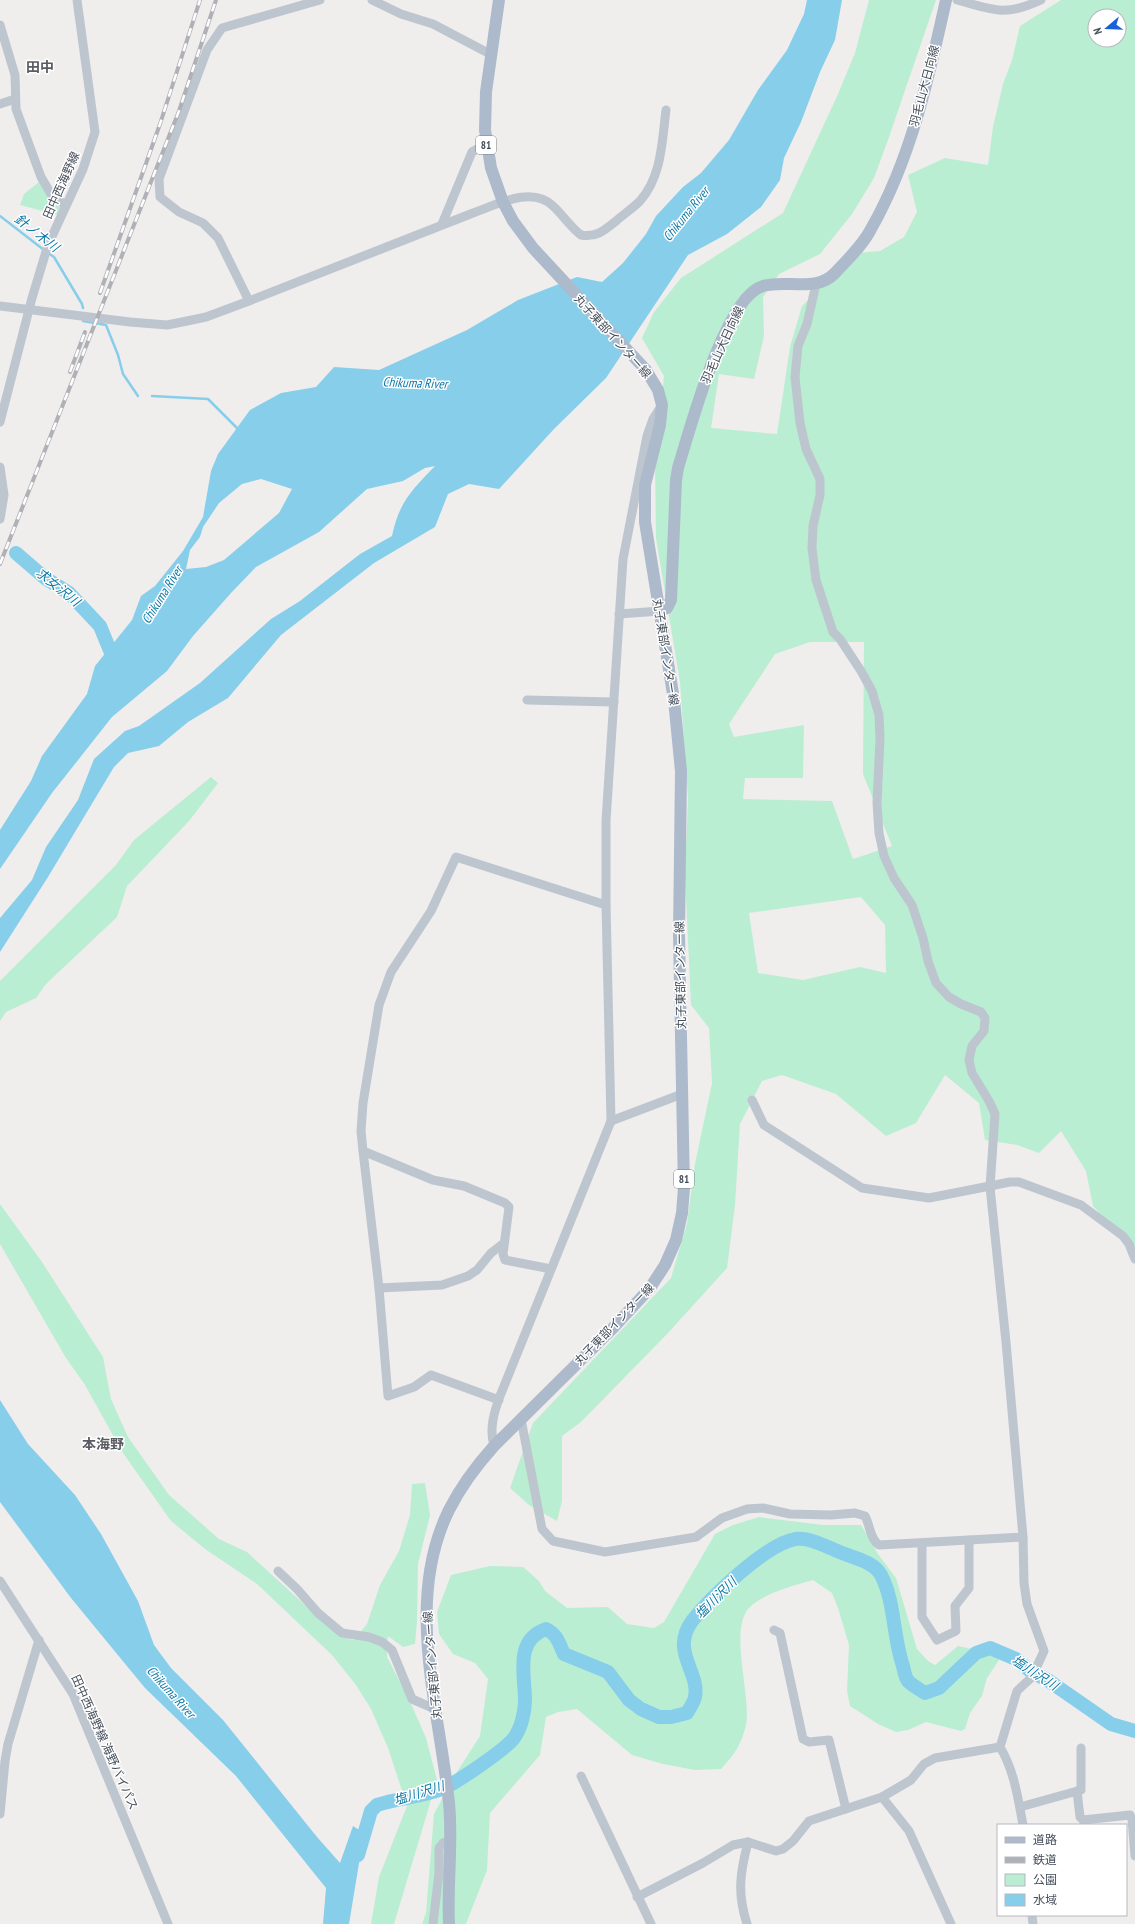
<svg xmlns="http://www.w3.org/2000/svg" width="1135" height="1924" font-family="'PT Sans Narrow','Noto Sans JP',sans-serif">
<style>
.green{fill:#baeed2;fill-rule:evenodd}
.water{fill:#87ceeb;fill-rule:evenodd}
.lines{fill:none;stroke-linecap:round;stroke-linejoin:round}
.stream{stroke:#87ceeb;stroke-width:2.5}
.river{stroke:#87ceeb;stroke-width:14}
.minor{stroke:#bdc6cf;stroke-width:9}
.major{stroke:#acbacc;stroke-width:12}
.rail-casing{stroke:#afb1b7;stroke-width:4}
.rail{stroke:#fff;stroke-width:2.5;stroke-dasharray:8;stroke-linecap:butt}
.labels{text-anchor:middle;dominant-baseline:central;stroke-width:3;stroke-linejoin:round;paint-order:stroke}
.shield{fill:#fff;stroke:#7d838c;stroke-width:1}
.shield-label{font-size:11px;font-weight:bold;fill:#454e5a}
.street-label{font-size:12px;fill:#454e5a;stroke:#fff}
.water-label{font-size:13px;font-style:italic;fill:#0d79a5;stroke:#fff}
.quarter-label{font-size:14px;font-weight:bold;fill:#595c62;stroke:#fff}
</style>
<rect width="100%" height="100%" fill="#f0eded"/>
<g class="green">
<path d="M 869,0 L 936,0 L 888,140 L 874,178 L 852,214 L 820,254 L 779,274 L 763,297 L 764,336 L 754,379 L 719,374 L 711,428 L 777,434 L 790,347 L 802,306 L 857,253 L 880,251 L 904,237 L 917,212 L 908,175 L 945,158 L 988,165 L 993,127 L 1003,84 L 1012,60 L 1020,26 L 1061,0 L 1135,0 L 1135,1252 L 1093,1206 L 1086,1171 L 1061,1131 L 1039,1153 L 1017,1145 L 985,1140 L 979,1103 L 945,1075 L 916,1123 L 886,1136 L 836,1094 L 782,1075 L 762,1081 L 740,1124 L 735,1205 L 727,1268 L 668,1333 L 581,1422 L 562,1436 L 562,1501 L 557,1521 L 529,1505 L 510,1488 L 533,1423 L 671,1278 L 687,1223 L 695,1164 L 712,1083 L 709,1028 L 691,1005 L 685,875 L 688,798 L 680,682 L 656,538 L 655,463 L 664,376 L 642,338 L 654,312 L 681,278 L 783,213 L 838,94 L 855,53 ZM 1095,16 L 1119,16 L 1119,40 L 1095,40 ZM 810,642 L 864,642 L 863,774 L 892,846 L 853,859 L 832,801 L 743,799 L 745,778 L 803,778 L 804,725 L 734,737 L 729,724 L 775,654 ZM 861,897 L 885,925 L 886,973 L 860,967 L 803,980 L 758,973 L 749,913 Z"/>
<polygon points="39,182 44,184 62,205 58,215 20,205 24,194"/>
<polygon points="211,777 218,783 189,821 127,886 117,917 46,984 36,998 6,1012 0,1021 0,981 116,865 134,840"/>
<polygon points="0,1204 42,1262 103,1357 111,1399 128,1437 169,1495 219,1539 247,1552 340,1637 354,1640 367,1624 380,1585 399,1551 410,1515 412,1484 425,1483 430,1515 418,1564 417,1622 415,1644 403,1647 388,1636 387,1657 409,1699 426,1738 437,1780 394,1924 371,1924 379,1877 407,1806 388,1748 371,1709 356,1685 332,1655 257,1584 205,1549 171,1521 123,1453 85,1385 66,1358 0,1244"/>
<path d="M 759,1517 L 823,1525 L 861,1525 L 878,1554 L 896,1578 L 917,1649 L 928,1661 L 935,1665 L 958,1646 L 995,1654 L 999,1660 L 987,1678 L 982,1696 L 970,1713 L 965,1729 L 961,1731 L 926,1722 L 908,1730 L 896,1732 L 878,1724 L 850,1706 L 847,1691 L 849,1645 L 838,1608 L 832,1593 L 813,1580 C 792,1586 768,1592 751,1606 C 727,1626 752,1697 746,1725 C 741,1745 735,1754 721,1769 L 695,1770 L 663,1764 L 632,1755 L 577,1709 L 558,1712 L 546,1717 L 540,1755 L 490,1813 L 487,1870 L 466,1924 L 422,1924 L 426,1913 L 434,1814 L 455,1775 L 480,1736 L 488,1679 L 475,1663 L 453,1654 L 439,1634 L 437,1612 L 451,1575 L 490,1566 L 523,1567 L 539,1581 L 545,1591 L 567,1608 L 608,1607 L 627,1624 L 654,1628 L 664,1622 L 715,1534 L 733,1525 Z"/>
</g>
<g class="water">
<path d="M 807,0 L 842,0 L 835,40 L 820,72 L 801,122 L 784,158 L 780,180 L 761,207 L 727,234 L 688,255 L 606,378 L 554,429 L 499,489 L 469,484 L 448,494 L 435,527 L 374,563 L 281,635 L 228,698 L 188,722 L 159,746 L 128,753 L 114,767 L 48,877 L 0,952 L 0,918 L 32,880 L 46,847 L 78,800 L 94,759 L 125,731 L 139,726 L 200,683 L 271,619 L 300,601 L 360,554 L 392,536 C 399,502 412,490 435,466 L 425,468 L 403,481 L 367,489 L 319,532 L 256,567 L 231,593 L 193,636 L 167,671 L 112,717 L 52,793 L 0,869 L 0,830 L 31,781 L 42,756 L 87,694 L 95,666 L 132,620 L 141,596 L 155,586 L 183,551 L 203,517 L 211,471 L 218,454 L 250,410 L 281,393 L 316,387 L 334,367 L 379,370 L 467,330 L 518,300 L 577,277 L 602,282 L 623,263 L 646,234 L 656,216 L 683,187 L 701,173 L 729,140 L 758,90 L 787,50 L 804,14 ZM 261,479 L 292,489 L 279,513 L 224,560 L 206,567 L 186,569 L 190,550 L 200,537 L 203,527 L 219,503 L 242,484 Z"/>
<polygon points="0,1400 28,1444 75,1495 101,1534 138,1601 154,1645 171,1668 223,1720 317,1837 340,1863 353,1826 364,1833 349,1924 323,1924 326,1888 236,1776 145,1688 71,1598 0,1502"/>
</g>
<g class="lines">
<g class="stream">
<polyline points="0,216 44,250"/>
<polyline points="48,253 54,257 82,304 83,308"/>
<polyline points="83,321 106,325 118,355 123,374 138,396"/>
<polyline points="152,396 208,399 239,430"/>
</g>
<g class="river">
<polyline points="16,553 45,578 69,593 100,626 116,665"/>
<path d="M 358,1855 L 371,1811 L 377,1805 C 398,1798 421,1797 442,1789 C 456,1783 505,1750 514,1738 C 521,1728 525,1713 525,1700 C 525,1675 514,1640 546,1629 C 557,1634 559,1643 564,1654 L 608,1672 L 629,1700 L 641,1709 L 659,1717 L 671,1717 L 687,1713 C 690,1708 694,1702 695,1697 C 700,1671 670,1652 692,1621 C 710,1598 767,1543 796,1539 C 810,1537 829,1548 842,1553 C 855,1558 874,1562 881,1575 C 895,1601 893,1638 903,1666 C 904,1671 905,1677 908,1681 C 913,1686 919,1689 925,1693 L 939,1688 L 976,1653 L 990,1648 L 1016,1659 L 1029,1670 L 1049,1681 L 1111,1724 L 1135,1731"/>
</g>
<g class="minor">
<polyline points="372,0 401,14 433,24 492,55"/>
<path d="M 957,0 C 994,10 1004,17 1041,0"/>
<polyline points="0,25 15,75 16,109 41,177 51,194 65,205"/>
<polyline points="0,104 15,99"/>
<polyline points="442,224 472,152 486,144"/>
<path d="M 816,284 L 807,324 L 798,346 L 795,377 L 800,423 L 806,449 L 820,479 L 820,495 L 813,526 L 812,548 L 816,580 L 833,632 L 840,639 L 861,671 L 872,691 L 879,715 L 880,739 L 877,803 L 879,833 L 884,856 L 894,878 L 912,905 L 923,938 L 928,961 L 936,983 L 949,997 L 961,1004 L 981,1012 L 985,1018 L 984,1031 L 972,1046 L 969,1060 L 972,1073 L 989,1101 L 995,1114 L 990,1187 L 1006,1342 L 1023,1537 L 1024,1583 L 1027,1604 L 1044,1651 L 1032,1677 L 1017,1691 L 1000,1747 C 1014,1770 1018,1798 1023,1825"/>
<polyline points="249,301 218,238 203,223 179,212 160,197 159,179 207,50 222,28 320,0"/>
<path d="M 0,306 L 130,322 L 167,325 L 187,321 L 206,317 L 249,301 L 473,213 C 496,205 532,185 553,206 C 563,215 570,227 581,235 C 596,238 605,230 616,221 C 624,214 633,208 640,201 C 662,176 662,141 666,110"/>
<polyline points="0,422 32,298 48,245 83,169 95,132 77,0"/>
<polyline points="0,467 4,495 0,519"/>
<polyline points="619,614 660,611"/>
<polyline points="527,700 614,702"/>
<polyline points="752,1100 764,1125 862,1188 929,1198 1010,1182 1019,1182 1081,1205 1123,1236 1129,1244 1135,1259"/>
<polyline points="611,1121 682,1094"/>
<polyline points="363,1151 379,1288 388,1396 414,1387 431,1375 499,1400"/>
<polyline points="551,1269 505,1260 503,1254 509,1207 505,1203 464,1186 433,1180 363,1151 361,1131 363,1103 379,1005 391,972 431,911 456,857 606,905"/>
<polyline points="379,1288 442,1285 468,1276 477,1270 491,1253 504,1243"/>
<path d="M 521,1419 L 542,1529 L 553,1541 L 605,1552 L 696,1537 L 722,1518 L 747,1509 L 763,1508 L 790,1514 L 831,1515 L 855,1513 L 865,1516 C 870,1525 870,1539 879,1545 L 1023,1537"/>
<path d="M 494,1446 C 489,1429 494,1412 500,1396 L 611,1121 L 606,905 L 606,821 L 623,559 L 647,436 L 653,419 L 662,405"/>
<polyline points="922,1543 922,1617 937,1640 956,1631 955,1606 969,1588 969,1540"/>
<polyline points="278,1571 297,1589 318,1613 342,1633 369,1637 382,1642 392,1650 412,1699 435,1709"/>
<polyline points="0,1581 73,1694 168,1924"/>
<polyline points="774,1630 780,1633 803,1739 809,1742 829,1740 846,1809"/>
<polyline points="581,1776 651,1924"/>
<polyline points="1077,1791 1080,1817 1083,1820 1130,1815 1132,1819 1135,1856"/>
<polyline points="882,1797 909,1831 951,1924"/>
<polyline points="1020,1807 1081,1790 1081,1748"/>
<polyline points="0,1814 5,1761 8,1744 39,1640"/>
<polyline points="637,1897 703,1863 733,1845 748,1842 776,1851 783,1849 793,1841 809,1821 882,1797 911,1780 924,1764 935,1758 1000,1747"/>
<polyline points="1032,1915 1033,1924"/>
<polyline points="433,1924 439,1873 439,1848 443,1843 450,1840"/>
<path d="M 747,1924 C 737,1893 740,1873 748,1842"/>
</g>
<g class="major">
<path d="M 660,611 L 667,608 L 671,600 L 676,480 L 678,468 C 689,432 725,296 763,286 C 787,279 816,293 835,273 C 847,260 863,245 871,229 C 911,159 929,77 946,0"/>
<path d="M 449,1924 C 447,1884 453,1843 449,1803 C 439,1707 404,1601 449,1510 C 461,1486 477,1465 494,1446 L 614,1327 L 650,1288 L 665,1265 L 676,1240 L 682,1213 L 684,1188 L 679,935 L 681,771 L 674,700 L 645,522 L 645,485 L 660,425 L 662,405 L 658,390 L 646,370 L 533,248 L 513,221 L 503,202 L 491,168 L 485,130 L 486,92 L 499,0"/>
</g>
<defs>
<g id="rail">
<polyline points="100,293 160,124 200,0"/>
<polyline points="70,372 85,332"/>
<polyline points="0,564 179,111 216,0"/>
</g>
</defs>
<use href="#rail" class="rail-casing"/>
<use href="#rail" class="rail"/>
</g>
<g class="labels">
<g class="shield">
<rect x="476" y="136" width="20" height="18" rx="3"/>
<rect x="674" y="1170" width="20" height="18" rx="3"/>
</g>
<g class="shield-label">
<text x="486" y="145">81</text>
<text x="684" y="1179">81</text>
</g>
<g class="street-label">
<text transform="translate(924 86) rotate(-75)">羽毛山大日向線</text>
<text transform="translate(61 185) rotate(-66)">田中西海野線</text>
<text transform="translate(613 336) rotate(48)">丸子東部インター線</text>
<text transform="translate(722 345) rotate(-65)">羽毛山大日向線</text>
<text transform="translate(666 652) rotate(81)">丸子東部インター線</text>
<text transform="translate(680 975) rotate(-91)">丸子東部インター線</text>
<text transform="translate(614 1324) rotate(-46)">丸子東部インター線</text>
<text transform="translate(432 1665) rotate(-95)">丸子東部インター線</text>
<text transform="translate(105 1742) rotate(66)">田中西海野線 海野バイパス</text>
</g>
<g class="water-label">
<text transform="translate(686 214) rotate(-51)">Chikuma River</text>
<text transform="translate(37 233) rotate(38)">針ノ木川</text>
<text transform="translate(415 383) rotate(2)">Chikuma River</text>
<text transform="translate(58 587) rotate(39)">求女沢川</text>
<text transform="translate(162 595) rotate(-58)">Chikuma River</text>
<text transform="translate(716 1598) rotate(-45)">塩川沢川</text>
<text transform="translate(1035 1673) rotate(33)">塩川沢川</text>
<text transform="translate(171 1692) rotate(48)">Chikuma River</text>
<text transform="translate(419 1793) rotate(-17)">塩川沢川</text>
</g>
<g class="quarter-label">
<text x="40" y="67">田中</text>
<text x="103" y="1444">本海野</text>
</g>
</g>
<rect x="997" y="1824" width="130" height="92" fill="#ffffff" stroke="#b5b8bd"/>
<rect x="1005" y="1837" width="20" height="6" fill="#acbacc" stroke="#b5b8bd"/>
<text x="1033" y="1844" font-size="12" fill="#454e5a">道路</text>
<rect x="1005" y="1857" width="20" height="6" fill="#afb1b7" stroke="#b5b8bd"/>
<text x="1033" y="1864" font-size="12" fill="#454e5a">鉄道</text>
<rect x="1005" y="1874" width="20" height="12" fill="#baeed2" stroke="#b5b8bd"/>
<text x="1033" y="1884" font-size="12" fill="#454e5a">公園</text>
<rect x="1005" y="1894" width="20" height="12" fill="#87ceeb" stroke="#b5b8bd"/>
<text x="1033" y="1904" font-size="12" fill="#454e5a">水域</text>
<g transform="translate(1107 28) rotate(251)"><circle r="19" fill="#ffffff" stroke="#b5b8bd"/>
<path d="M0-3L7 15L0 10L-7 15Z" fill="#1a5fdc"/>
<text y="-6" font-size="11" font-weight="bold" text-anchor="middle" fill="#454e5a">N</text>
</g>
</svg>
